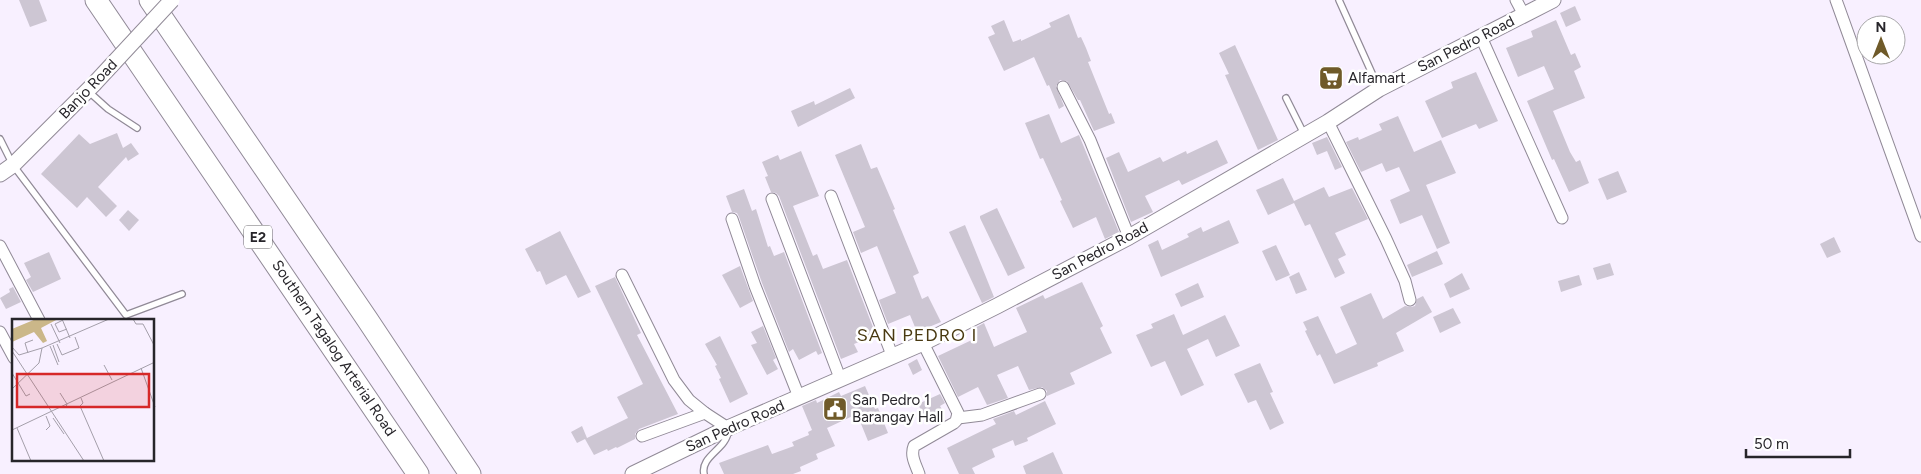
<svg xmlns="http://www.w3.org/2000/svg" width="1921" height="474" font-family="Figtree,sans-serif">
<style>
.building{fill:#cdc6d3}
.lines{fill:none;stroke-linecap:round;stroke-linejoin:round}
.service-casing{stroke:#918a97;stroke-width:8}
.minor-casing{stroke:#918a97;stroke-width:13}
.tertiary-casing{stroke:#918a97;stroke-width:17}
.motorway-casing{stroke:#918a97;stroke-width:23}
.service{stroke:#fff;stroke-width:5.5}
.minor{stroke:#fff;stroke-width:11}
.tertiary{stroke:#fff;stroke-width:15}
.motorway{stroke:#fff;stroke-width:21}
.tertiary-bridge-casing{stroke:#918a97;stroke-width:17;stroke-linecap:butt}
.tertiary-bridge{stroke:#fff;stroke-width:15}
.labels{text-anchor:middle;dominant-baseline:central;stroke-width:5;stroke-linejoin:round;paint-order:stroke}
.shield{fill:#fff;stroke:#68666a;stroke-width:1}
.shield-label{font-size:14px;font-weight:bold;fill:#27252a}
.street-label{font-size:15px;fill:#27252a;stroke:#fff}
.poi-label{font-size:15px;fill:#27252a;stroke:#fff;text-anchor:start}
.quarter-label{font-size:18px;letter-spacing:1px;fill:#493911;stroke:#fff}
.inset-road{fill:none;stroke:#a49faa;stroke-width:1}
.view{fill:#d62828;fill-opacity:0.15;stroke:#d62828;stroke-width:2.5}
.inset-edge{fill:none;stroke:#27252a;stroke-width:2.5}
</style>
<rect width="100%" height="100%" fill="#f8f0ff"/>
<g class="building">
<polygon points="19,0 39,0 47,21 30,27"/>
<polygon points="1575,6 1581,20 1566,27 1560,13"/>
<polygon points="1069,14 1078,38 1081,37 1086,48 1091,61 1088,62 1109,114 1111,113 1115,123 1094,131 1080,100 1078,100 1067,81 1060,80 1056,86 1064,106 1059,109 1049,85 1047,86 1034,57 1004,71 988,37 995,34 991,26 1004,20 1013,42 1021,39 1021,41 1051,27 1049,23"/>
<polygon points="1556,20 1571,55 1575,53 1581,67 1574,71 1585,98 1553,111 1570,152 1576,162 1580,160 1589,183 1569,192 1554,159 1552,160 1527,101 1554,89 1544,66 1518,77 1506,48 1533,37 1531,31"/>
<polygon points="1235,45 1278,140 1258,150 1225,75 1229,74 1219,53"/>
<polygon points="1476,72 1498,121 1479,129 1476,124 1442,138 1425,101 1453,88 1451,82"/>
<polygon points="850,88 855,98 798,127 791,111 814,101 815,105"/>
<polygon points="1049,114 1061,143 1079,135 1119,232 1105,239 1096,217 1073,228 1060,201 1062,200 1043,158 1040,159 1025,123"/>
<polygon points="1398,116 1414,152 1441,140 1456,173 1426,185 1450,243 1437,249 1422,215 1400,224 1390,200 1410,191 1399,167 1386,172 1382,163 1361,172 1346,142 1358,137 1359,140 1382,130 1379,124"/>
<polygon points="117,133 123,148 131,143 139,154 128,161 126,157 98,187 117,206 106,217 87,197 77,208 41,174 79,134 90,144"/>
<polygon points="1327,137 1342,167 1335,170 1327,151 1317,155 1312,143"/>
<polygon points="1217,140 1228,163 1182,185 1179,180 1145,196 1153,212 1131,222 1106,158 1119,152 1128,172 1160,157 1163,162 1186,151 1187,154"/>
<polygon points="861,144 871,169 877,167 895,209 893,210 919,273 913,276 922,299 928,296 941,322 917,332 910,315 888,324 879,300 896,293 877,246 861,253 853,232 865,227 835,155"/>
<polygon points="801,151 819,196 793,206 813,256 817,254 823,269 847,260 876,335 854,344 858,352 841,359 779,196 776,193 771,192 765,177 768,176 762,162 778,155 780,160"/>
<polygon points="1618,171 1627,192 1607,200 1598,179"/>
<polygon points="1283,178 1294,201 1324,187 1329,197 1352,188 1368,219 1335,233 1346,255 1338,259 1345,273 1335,278 1310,224 1305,226 1294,203 1268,215 1256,190"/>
<polygon points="744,189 752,211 756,209 768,247 770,246 774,256 784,252 822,353 818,355 816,351 799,360 793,349 789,352 762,283 739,217 737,213 732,212 726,196"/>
<polygon points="997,208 1025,268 1008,276 980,218 980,216"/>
<polygon points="128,210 139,220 129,231 119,220"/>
<polygon points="1229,220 1239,243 1161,277 1148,245 1158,240 1162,250 1189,237 1187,234 1201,227 1203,232"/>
<polygon points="965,225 994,297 982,303 949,232"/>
<polygon points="560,231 591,292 578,298 566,275 546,285 540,271 537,272 525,249"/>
<polygon points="1834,237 1841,252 1827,258 1820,244"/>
<polygon points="1276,245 1290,275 1276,281 1262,251"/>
<polygon points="1437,251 1443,264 1412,277 1407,265"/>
<polygon points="49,252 61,279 33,292 26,280 31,277 24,263"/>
<polygon points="1610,263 1614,275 1597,280 1593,268"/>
<polygon points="740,266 753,301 740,308 722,275"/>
<polygon points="1299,272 1307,290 1296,294 1289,277"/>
<polygon points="1462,273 1470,289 1450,298 1444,284"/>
<polygon points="1579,275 1582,285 1561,292 1558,281"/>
<polygon points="615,277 641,333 637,335 678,414 639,429 635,434 635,439 617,448 616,447 608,451 607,449 594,455 585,439 577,443 571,432 582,426 587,438 628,418 617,397 643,384 595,286"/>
<polygon points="1082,282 1103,326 1100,328 1112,353 1070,373 1075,384 1047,396 1047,391 1042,387 1029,390 1018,366 997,375 1008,398 987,405 978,387 958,397 938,356 976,338 971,330 984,323 994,347 1027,332 1016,308 1043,295 1045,299"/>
<polygon points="1198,283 1204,297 1181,307 1175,294"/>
<polygon points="13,287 21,302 6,309 0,298 10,292 9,289"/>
<polygon points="1371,293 1383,319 1405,306 1411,307 1415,306 1417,299 1423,296 1432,312 1396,333 1404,351 1377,363 1378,366 1334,384 1320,354 1317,356 1305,331 1307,330 1303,322 1318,316 1336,354 1357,344 1340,307"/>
<polygon points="1453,308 1461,323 1440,333 1433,317"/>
<polygon points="1174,314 1183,335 1225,315 1240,346 1216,357 1208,339 1187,349 1204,385 1181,396 1165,361 1151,367 1136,335 1153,328 1151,324"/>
<polygon points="763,326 776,358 773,360 778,369 767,375 751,345 757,343 751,332"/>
<polygon points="720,336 748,394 730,403 719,379 721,378 715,366 717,365 705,344"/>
<polygon points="917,359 922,370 913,375 908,364"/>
<polygon points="1260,363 1273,392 1270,393 1284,423 1270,430 1256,400 1248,403 1234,374"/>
<polygon points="865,386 875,409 878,408 888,433 868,441 857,414 827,428 835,446 816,454 818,459 800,467 801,471 793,474 724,474 719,463 768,445 772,454 794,446 792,442 809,435 808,432 812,430 802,406 816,400 817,403 839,392 841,396"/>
<polygon points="940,394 945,403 940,406 943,411 925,419 918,404"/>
<polygon points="1045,401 1056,424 1027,438 1028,441 1015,446 1013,440 992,449 995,457 972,468 975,474 959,474 947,448 996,424 993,419 1014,411 1016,415"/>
<polygon points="1053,452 1063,474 1026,474 1023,466"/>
</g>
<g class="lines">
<defs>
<g id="service">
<polyline points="1339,0 1379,89"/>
<polyline points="88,91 108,109 137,128"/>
<polyline points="1286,98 1304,134"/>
<polyline points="0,139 13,165 126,315 182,294"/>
<path d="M 704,474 C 700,456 727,449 728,431"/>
</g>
<g id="minor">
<polyline points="1516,0 1524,15"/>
<polyline points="1836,0 1921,236"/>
<polyline points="1481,37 1562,218"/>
<polyline points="1063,87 1090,140 1129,237"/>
<polyline points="1328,122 1386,239 1405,281 1410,300"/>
<polyline points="831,196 892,355"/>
<polyline points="772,199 840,378"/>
<polyline points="732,219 755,286 799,397"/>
<polyline points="0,246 39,320"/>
<polyline points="622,275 674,380 689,400 705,413 728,428"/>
<polyline points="0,332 14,358"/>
<polyline points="958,418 982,415 1040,394"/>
<polyline points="642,436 705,413"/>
<path d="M 919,474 C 916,465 910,456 914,446 L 954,423 L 956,421 L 958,413 L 923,343"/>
</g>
<g id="tertiary">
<polyline points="0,174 13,165 94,84"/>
<polyline points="633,474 728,428 923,343 997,306 1129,237 1328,122 1379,89 1553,0"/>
</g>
<g id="motorway">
<polyline points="96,0 418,474"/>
<polyline points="150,0 367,319 470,474"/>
</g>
</defs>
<use href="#service" class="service-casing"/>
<use href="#minor" class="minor-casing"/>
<use href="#tertiary" class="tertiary-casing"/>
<use href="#motorway" class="motorway-casing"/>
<use href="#service" class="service"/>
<use href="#minor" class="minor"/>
<use href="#tertiary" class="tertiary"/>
<use href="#motorway" class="motorway"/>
<defs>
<polyline id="tertiary-bridge" points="94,84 172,0"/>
</defs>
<use href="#tertiary-bridge" class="tertiary-bridge-casing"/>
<use href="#tertiary-bridge" class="tertiary-bridge"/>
</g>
<defs>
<symbol id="supermarket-square" viewBox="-11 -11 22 22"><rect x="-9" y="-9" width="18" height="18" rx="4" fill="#6f5a29" stroke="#fff"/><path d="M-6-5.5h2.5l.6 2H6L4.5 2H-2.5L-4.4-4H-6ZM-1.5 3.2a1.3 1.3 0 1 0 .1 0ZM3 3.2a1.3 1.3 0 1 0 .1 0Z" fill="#fff"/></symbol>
<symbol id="civic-square" viewBox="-11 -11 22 22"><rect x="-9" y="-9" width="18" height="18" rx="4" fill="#6f5a29" stroke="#fff"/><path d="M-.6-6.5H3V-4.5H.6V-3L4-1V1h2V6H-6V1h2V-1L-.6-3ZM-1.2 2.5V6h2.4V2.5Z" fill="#fff"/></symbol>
</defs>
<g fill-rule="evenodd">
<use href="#supermarket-square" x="1317" y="64" width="28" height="28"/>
<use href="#civic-square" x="821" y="395" width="28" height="28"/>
</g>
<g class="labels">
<rect class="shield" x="244" y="225.5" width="28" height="23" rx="4"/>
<g class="shield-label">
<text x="258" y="237">E2</text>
</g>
<g class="street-label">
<text transform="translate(1466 44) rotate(-27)">San Pedro Road</text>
<text transform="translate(88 89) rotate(-46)">Banjo Road</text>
<text transform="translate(1100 251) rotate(-28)">San Pedro Road</text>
<text transform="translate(334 348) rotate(56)">Southern Tagalog Arterial Road</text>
<text transform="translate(735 426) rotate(-24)">San Pedro Road</text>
</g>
<g class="poi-label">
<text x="1348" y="78">Alfamart</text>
<text x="852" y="400">San Pedro 1<tspan x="852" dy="17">Barangay Hall</tspan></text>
</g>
<g class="quarter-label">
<text x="917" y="335">SAN PEDRO I</text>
</g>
</g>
<g transform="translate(12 319)">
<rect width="142" height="142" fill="#f8f0ff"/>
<path d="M 24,0 L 46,0 L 29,9 L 35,22 L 31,24 L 22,13 L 0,23 L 0,10 Z" fill="#cbb789"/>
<path class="inset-road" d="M 50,0 L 58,19M 121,0 L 124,5 L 131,5 L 142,26M 51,1 L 43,5 L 47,13 L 55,10M 39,5 L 48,24M 45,25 L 50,36 L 67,29 L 63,18M 41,26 L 47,43M 38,27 L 46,46M 0,28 L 7,36 L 30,29M 0,32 L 72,142M 16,34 L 13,24 L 21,21M 92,46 L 100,61M 129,49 L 143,88M 0,54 L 14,77 L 18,75M 0,70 L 27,44 L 30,29 L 97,0M 48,74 L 55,85 L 54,88M 69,79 L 71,84 L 68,87 L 92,142M 34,97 L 38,107 L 34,111M 41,99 L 52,115M 5,109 L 19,142M 0,111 L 143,43"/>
<path class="view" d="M 5,55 L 137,55 L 137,88 L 5,88 Z"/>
<rect width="142" height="142" class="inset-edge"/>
</g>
<g transform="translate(1881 40)"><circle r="24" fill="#ffffff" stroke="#a9a8aa"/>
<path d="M0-4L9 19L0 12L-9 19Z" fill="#6f5a29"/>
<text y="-8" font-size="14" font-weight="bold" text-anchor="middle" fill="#27252a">N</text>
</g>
<path d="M1746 449v8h104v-8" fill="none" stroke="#27252a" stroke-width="2.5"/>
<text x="1754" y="449" font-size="15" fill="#27252a" stroke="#ffffff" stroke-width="4" paint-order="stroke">50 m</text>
</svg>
